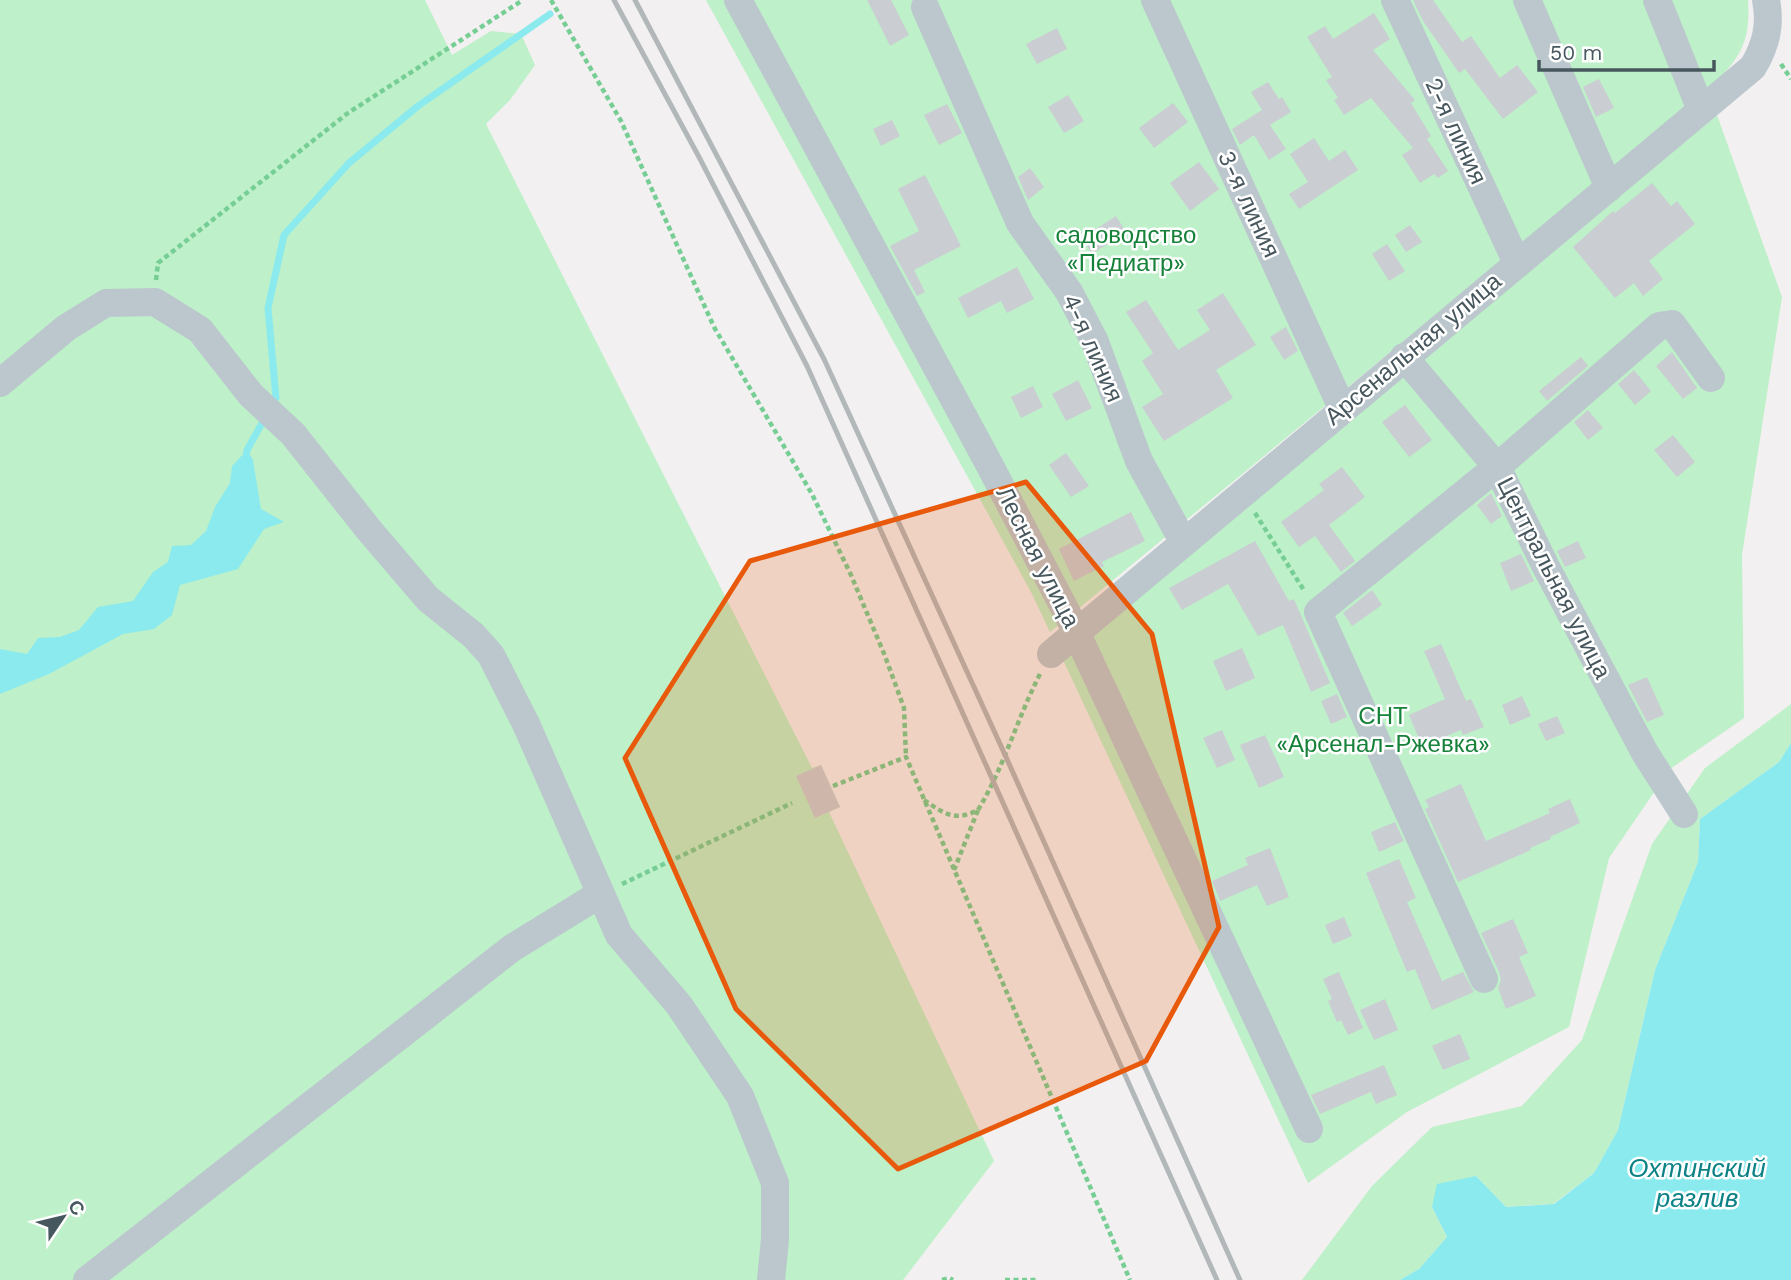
<svg xmlns="http://www.w3.org/2000/svg" width="1791" height="1280" font-family="'Work Sans',sans-serif">
<style>
.green{fill:#bef0c9}
.water{fill:#8beaed}
.lines{fill:none;stroke-linecap:round;stroke-linejoin:round}
.stream{stroke:#8beaed;stroke-width:7}
.building{fill:#caced2}
.path{stroke:#76ce94;stroke-width:4.5;stroke-dasharray:5 3.5;stroke-linecap:butt}
.minor{stroke:#bbc7cd;stroke-width:28}
.rail{stroke:#b2b7ba;stroke-width:5}
.marked{fill:#e8590c;fill-opacity:0.2;stroke:#e8590c;stroke-width:5;stroke-linejoin:round}
.labels{text-anchor:middle;dominant-baseline:central;stroke-width:5;stroke-linejoin:round;paint-order:stroke}
.street-label{font-size:24px;fill:#47575e;stroke:#fff}
.park-label{font-size:24px;fill:#168139;stroke:#fff}
.water-label{font-size:26px;font-style:italic;fill:#0c8286;stroke:#fff}
</style>
<rect width="100%" height="100%" fill="#f2f0f0"/>
<g class="green">
<polygon points="0,0 425,0 452,55 491,31 521,34 535,65 510,100 486,124 812,768 821,765 840,807 829,812 994,1161 903,1280 0,1280"/>
<path d="M 706,0 L 1748,0 C 1751,46 1738,59 1708,91 L 1050,632 L 1032,594 Z"/>
<polygon points="1717,115 1782,297 1742,555 1744,718 1670,769 1609,858 1569,1027 1407,1112 1308,1183 1063,660"/>
<polygon points="1791,704 1791,743 1779,762 1700,819 1698,862 1655,970 1618,1130 1594,1173 1553,1204 1506,1207 1476,1176 1432,1207 1447,1237 1419,1269 1400,1280 1302,1280 1372,1186 1432,1127 1522,1106 1582,1040 1652,844 1705,768"/>
</g>
<g class="water">
<polygon points="247,450 253,460 261,509 284,522 264,529 238,569 180,585 172,615 154,629 123,634 49,674 0,694 0,649 27,654 38,638 60,637 79,630 98,607 133,601 153,572 168,562 172,546 191,545 206,531 215,507 230,483 232,466"/>
<polygon points="1791,743 1791,1280 1400,1280 1419,1269 1447,1237 1432,1207 1437,1184 1476,1176 1506,1207 1554,1204 1594,1173 1618,1130 1655,970 1698,862 1700,819 1779,762"/>
</g>
<g class="lines">
<g class="stream">
<polyline points="272,405 276,398 268,308 284,235 349,163 418,106 550,14"/>
<polyline points="246,458 247,450 266,416"/>
</g>
</g>
<g class="building">
<polygon points="867,0 891,0 909,35 890,46"/>
<polygon points="1413,0 1433,0 1462,42 1471,36 1500,78 1517,65 1538,92 1503,119 1465,69 1459,73 1423,21"/>
<polygon points="1374,13 1390,39 1373,50 1415,100 1411,103 1431,136 1427,139 1448,171 1438,178 1434,174 1420,183 1402,155 1413,148 1371,98 1344,115 1334,100 1338,98 1326,80 1332,77 1307,37 1325,26 1333,39"/>
<polygon points="1057,28 1067,49 1037,64 1026,44"/>
<polygon points="1599,79 1614,108 1596,117 1583,87"/>
<polygon points="1268,82 1279,99 1282,97 1291,112 1270,125 1286,149 1269,160 1254,135 1240,145 1232,129 1262,110 1251,92"/>
<polygon points="1068,95 1084,121 1064,133 1048,107"/>
<polygon points="1173,103 1188,122 1154,148 1139,128"/>
<polygon points="947,104 962,133 939,145 924,115"/>
<polygon points="892,120 900,136 881,146 873,129"/>
<polygon points="1314,138 1329,161 1345,150 1358,170 1299,209 1289,194 1308,182 1290,154"/>
<polygon points="1199,162 1219,189 1190,211 1170,183"/>
<polygon points="1030,168 1044,187 1028,200 1018,177"/>
<polygon points="925,175 961,246 914,270 925,292 917,296 890,246 919,231 898,189"/>
<polygon points="1652,183 1671,206 1677,201 1695,224 1649,261 1663,279 1643,296 1634,283 1615,298 1573,247 1613,211 1615,213"/>
<polygon points="1116,216 1126,232 1092,254 1082,238"/>
<polygon points="1410,225 1422,242 1406,252 1395,235"/>
<polygon points="1387,244 1405,271 1389,281 1372,254"/>
<polygon points="1017,267 1034,299 1007,313 1001,301 968,318 958,298"/>
<polygon points="1223,293 1256,345 1216,370 1233,398 1164,441 1142,407 1163,394 1142,361 1153,353 1126,312 1146,300 1178,350 1210,330 1197,310"/>
<polygon points="1286,327 1298,351 1284,360 1270,337"/>
<polygon points="1672,352 1697,388 1683,399 1656,366"/>
<polygon points="1581,357 1588,366 1547,401 1539,391"/>
<polygon points="1634,370 1651,391 1635,405 1618,384"/>
<polygon points="1078,380 1092,408 1066,421 1052,394"/>
<polygon points="1033,386 1043,407 1021,418 1011,397"/>
<polygon points="1405,405 1432,440 1409,457 1382,422"/>
<polygon points="1588,410 1603,428 1588,440 1574,422"/>
<polygon points="1673,435 1695,462 1677,477 1654,450"/>
<polygon points="1066,453 1089,486 1071,497 1049,465"/>
<polygon points="1342,467 1365,497 1329,525 1355,561 1341,572 1315,536 1299,547 1281,522 1324,490 1319,484"/>
<polygon points="1491,493 1502,516 1491,524 1477,505"/>
<polygon points="1131,512 1145,541 1102,562 1104,566 1074,581 1059,549"/>
<polygon points="1255,541 1289,601 1294,599 1330,683 1311,692 1283,625 1258,636 1228,584 1182,610 1169,588"/>
<polygon points="1578,541 1586,558 1565,567 1557,551"/>
<polygon points="1521,554 1534,581 1511,591 1500,563"/>
<polygon points="1372,590 1382,605 1352,626 1343,613"/>
<polygon points="1441,644 1466,701 1471,699 1484,727 1463,735 1461,730 1422,746 1409,715 1445,699 1424,651"/>
<polygon points="1242,648 1255,678 1226,691 1213,661"/>
<polygon points="1647,677 1664,715 1647,722 1628,685"/>
<polygon points="1337,694 1347,717 1331,724 1321,701"/>
<polygon points="1522,696 1531,716 1510,725 1502,705"/>
<polygon points="1557,716 1565,733 1546,741 1538,724"/>
<polygon points="1222,730 1235,760 1217,768 1203,738"/>
<polygon points="1265,735 1284,777 1259,788 1240,745"/>
<polygon points="821,765 840,807 815,818 796,776"/>
<polygon points="1461,784 1486,841 1550,813 1548,809 1570,799 1580,823 1550,837 1551,839 1530,848 1531,850 1458,882 1425,809 1429,807 1425,800"/>
<polygon points="1395,822 1404,841 1379,852 1371,832"/>
<polygon points="1270,848 1289,897 1267,906 1257,885 1220,901 1212,881 1248,865 1245,858"/>
<polygon points="1399,859 1416,898 1407,902 1442,981 1463,972 1474,992 1432,1010 1415,969 1407,972 1366,873"/>
<polygon points="1344,917 1352,936 1333,944 1325,925"/>
<polygon points="1513,919 1528,953 1519,957 1536,996 1506,1009 1498,988 1501,980 1499,972 1481,933"/>
<polygon points="1339,972 1363,1028 1348,1035 1341,1020 1337,1022 1328,1001 1332,999 1323,979"/>
<polygon points="1385,999 1398,1030 1374,1040 1360,1010"/>
<polygon points="1460,1034 1470,1059 1443,1070 1432,1046"/>
<polygon points="1384,1065 1397,1095 1376,1104 1371,1092 1320,1114 1311,1095"/>
</g>
<g class="lines">
<g class="path">
<polyline points="551,0 621,121 714,327 812,494 851,575 885,656 904,708 906,757"/>
<polyline points="1781,64 1791,79"/>
<polyline points="156,280 158,263 348,113 523,0"/>
<polyline points="1255,513 1305,592"/>
<polyline points="833,786 906,757 1130,1280"/>
<path d="M 924,800 C 945,814 954,822 978,810 L 954,870"/>
<path d="M 978,810 C 1004,767 1017,719 1040,674"/>
<polyline points="622,884 792,803"/>
<polyline points="942,1280 949,1278 953,1280"/>
<polyline points="1005,1280 1037,1280"/>
</g>
<g class="minor">
<polyline points="738,0 988,462 1069,617 1309,1129"/>
<polyline points="1155,0 1342,408"/>
<polyline points="1395,0 1517,263"/>
<polyline points="1527,0 1609,188"/>
<polyline points="1657,0 1701,110"/>
<polyline points="925,7 1020,223 1069,292 1095,342 1139,461 1183,541"/>
<polyline points="1404,357 1497,467 1545,565 1645,753 1684,814"/>
<polyline points="0,383 66,328 106,303 155,302 200,330 251,395 293,434 369,530 428,599 473,635 491,655 526,724 619,935 679,1005 740,1096 775,1183 775,1239 771,1280"/>
<path d="M 1051,654 L 1753,67 C 1766,45 1771,25 1766,0"/>
<polyline points="1484,979 1318,612 1497,467 1659,326 1672,324 1711,378"/>
<polyline points="87,1280 512,948 600,894"/>
</g>
<g class="rail">
<polyline points="614,0 699,157 807,366 1217,1280"/>
<polyline points="635,0 824,359 1006,757 1240,1280"/>
</g>
</g>
<path class="marked" d="M 1026,482 L 1152,634 L 1219,927 L 1146,1061 L 898,1169 L 736,1009 L 625,758 L 750,561 Z"/>
<g class="labels">
<g class="street-label">
<text transform="translate(1456 131) rotate(65)">2-я линия</text>
<text transform="translate(1249 204) rotate(65)">3-я линия</text>
<text transform="translate(1093 348) rotate(66)">4-я линия</text>
<text transform="translate(1413 349) rotate(-40)">Арсенальная улица</text>
<text transform="translate(1038 557) rotate(63)">Лесная улица</text>
<text transform="translate(1554 578) rotate(63)">Центральная улица</text>
</g>
<g class="park-label">
<text x="1126" y="235">садоводство<tspan x="1126" dy="28">«Педиатр»</tspan></text>
<text x="1383" y="716">СНТ<tspan x="1383" dy="28">«Арсенал-Ржевка»</tspan></text>
</g>
<g class="water-label">
<text x="1697" y="1168">Охтинский<tspan x="1697" dy="30">разлив</tspan></text>
</g>
</g>
<g transform="translate(63 1217) rotate(55)" stroke="#ffffff" stroke-width="5" paint-order="stroke">
<path d="M0-5L12 26L0 18L-12 26Z" fill="#47575e"/>
<text y="-10" font-size="19" font-weight="bold" text-anchor="middle" fill="#47575e">С</text>
</g>
<path d="M1539 60v10h175v-10" fill="none" stroke="#47575e" stroke-width="3.5"/>
<text x="1550" y="60" font-size="21" fill="#47575e" stroke="#ffffff" stroke-width="5" paint-order="stroke">50 m</text>
</svg>
